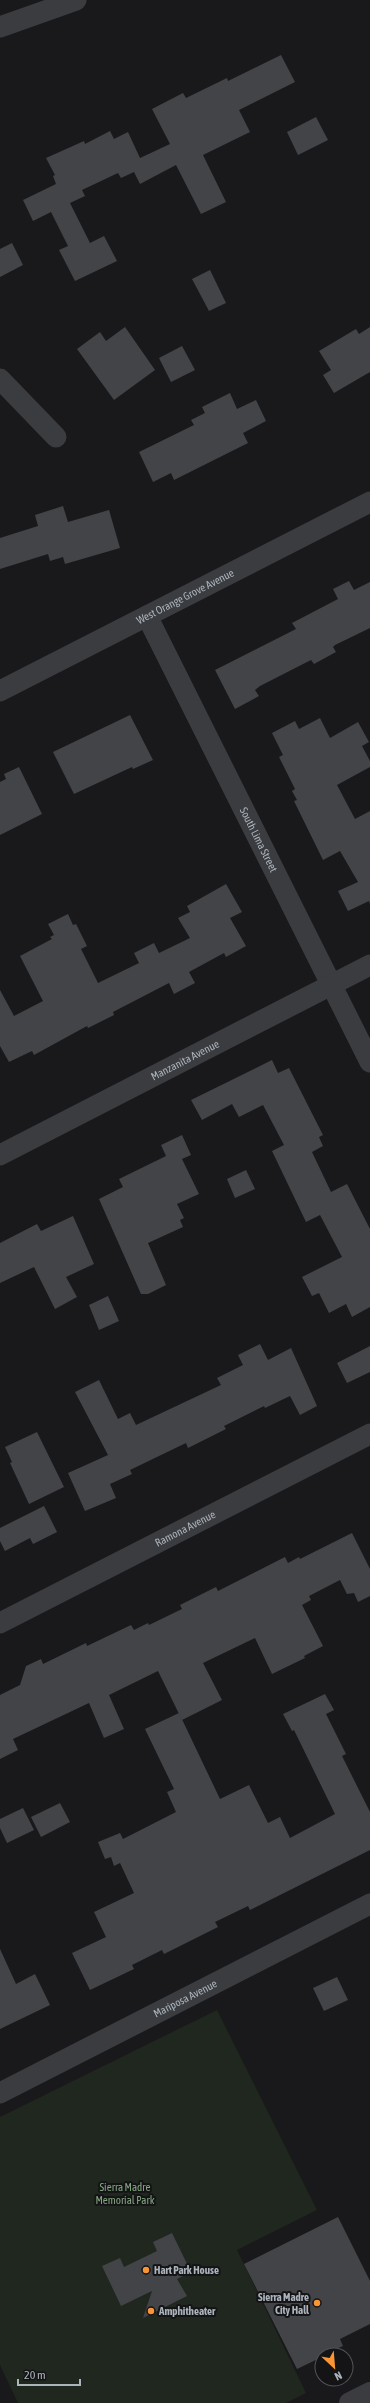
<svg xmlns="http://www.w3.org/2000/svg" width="370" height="2403" font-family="'Asap Condensed',sans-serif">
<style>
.green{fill:#1f271e}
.building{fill:#434448}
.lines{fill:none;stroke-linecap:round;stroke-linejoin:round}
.minor{stroke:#3a3c40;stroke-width:21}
.tertiary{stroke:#3a3c40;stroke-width:22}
.poi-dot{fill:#f89635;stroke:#141416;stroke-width:1.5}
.labels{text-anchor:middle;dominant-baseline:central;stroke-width:4;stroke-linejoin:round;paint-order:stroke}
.street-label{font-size:11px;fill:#abb3bb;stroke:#141416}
.park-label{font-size:11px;fill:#85a782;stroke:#141416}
.poi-label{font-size:11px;font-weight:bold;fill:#abb3bb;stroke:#141416;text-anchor:start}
</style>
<rect width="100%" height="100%" fill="#19191b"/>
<polygon class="green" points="217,2010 317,2210 237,2250 306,2393 286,2403 18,2403 0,2365 0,2117"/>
<g class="building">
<polygon points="281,55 295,82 239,110 250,132 203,155 226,202 201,214 176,165 140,184 134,172 121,178 118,173 82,190 85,196 70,203 90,243 104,236 117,261 75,281 59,250 68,246 51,212 33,221 23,200 56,184 53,176 55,175 46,158 84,141 85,144 110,131 114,139 128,132 140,158 170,144 152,109 183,93 186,98 227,78 228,81"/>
<polygon points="316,117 328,140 298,155 287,132"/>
<polygon points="12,243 23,265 0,277 0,249"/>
<polygon points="210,270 226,303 209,311 192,279"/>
<polygon points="125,327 155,370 114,400 77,349 100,332 106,341"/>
<polygon points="370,327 370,372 334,393 323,375 331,370 319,351 356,329 359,334"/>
<polygon points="182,346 195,370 171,382 159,358"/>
<polygon points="230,393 237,409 256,400 266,421 243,433 248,443 174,480 171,473 153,482 139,452 194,425 191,420 205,413 202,407"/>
<polygon points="63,506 68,522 109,510 120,548 65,564 63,557 50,561 48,554 0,569 0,538 38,526 35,515"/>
<polygon points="349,581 354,590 370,582 370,628 335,645 333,647 336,652 314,664 311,660 260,686 255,690 259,696 235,709 215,670 296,629 292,623 338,599 333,589"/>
<polygon points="130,715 153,760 133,769 132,767 74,794 53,752"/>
<polygon points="320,718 330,738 358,722 369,742 362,746 370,761 370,767 337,785 355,819 370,811 370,904 369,901 348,911 338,891 358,882 340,851 323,860 294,801 297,800 292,791 295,789 279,757 283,755 272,733 295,721 299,729"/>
<polygon points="19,767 42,814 0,835 0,782 6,779 4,774"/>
<polygon points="226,884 242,912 230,918 246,946 226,957 224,953 189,972 195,983 174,994 169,983 113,1012 114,1015 88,1028 87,1026 34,1055 32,1051 9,1062 0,1046 0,990 14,1016 43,1001 20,956 52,939 50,937 54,935 48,924 68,914 73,925 76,924 87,946 81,949 98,983 139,963 134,953 154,943 159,953 190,938 178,918 190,912 187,906"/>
<polygon points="272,1060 278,1073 289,1068 323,1135 319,1137 323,1146 312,1152 331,1192 347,1184 370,1229 370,1307 352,1317 346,1304 329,1313 319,1293 312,1296 302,1277 342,1257 320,1215 306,1222 272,1151 284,1145 263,1105 239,1117 232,1104 202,1120 191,1100"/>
<polygon points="182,1135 191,1155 182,1159 199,1194 177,1204 184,1218 180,1220 183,1227 148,1243 166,1285 148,1294 141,1294 99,1199 123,1187 119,1179 166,1156 161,1145"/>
<polygon points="246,1170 255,1189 235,1198 227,1179"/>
<polygon points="73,1216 94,1264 66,1277 77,1297 55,1309 34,1267 0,1283 0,1243 37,1224 41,1231"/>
<polygon points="108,1296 119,1321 99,1330 89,1305"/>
<polygon points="260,1344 268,1360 291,1348 317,1406 300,1415 290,1396 265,1408 264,1406 224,1426 226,1429 188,1448 186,1443 130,1470 132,1474 110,1484 116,1498 85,1511 68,1473 108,1455 75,1392 99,1380 118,1419 130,1413 136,1425 221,1385 217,1378 243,1365 238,1355"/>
<polygon points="370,1346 370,1372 347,1383 337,1363"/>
<polygon points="37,1432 64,1487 29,1504 10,1463 12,1462 5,1447"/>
<polygon points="44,1506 57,1532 33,1544 30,1538 5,1551 0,1541 0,1528"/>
<polygon points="352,1533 370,1569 370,1596 358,1602 354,1593 347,1594 340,1580 309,1596 311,1600 302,1605 323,1646 304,1656 305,1658 272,1674 255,1638 203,1663 222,1700 182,1720 158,1671 109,1695 124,1729 104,1738 89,1703 13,1739 18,1750 0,1759 0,1695 20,1685 26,1666 41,1659 43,1664 86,1643 87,1646 131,1625 134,1630 148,1623 149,1625 182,1609 180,1605 216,1587 218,1591 285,1557 288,1563 299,1557 300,1559"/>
<polygon points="325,1694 334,1710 326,1714 346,1754 342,1756 370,1812 370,1850 250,1910 248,1906 215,1922 218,1927 164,1954 162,1950 132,1965 134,1969 90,1990 72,1953 106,1937 94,1912 134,1893 120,1863 114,1866 111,1857 105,1859 98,1842 120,1833 123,1839 176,1812 167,1792 174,1789 145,1729 179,1713 220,1799 249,1785 268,1823 280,1817 290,1838 335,1814 294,1730 292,1731 283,1714"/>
<polygon points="60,1803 70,1822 41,1837 31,1817"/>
<polygon points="23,1808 34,1830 7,1843 0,1828 0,1819"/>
<polygon points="0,1949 16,1984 35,1974 50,2005 0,2029"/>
<polygon points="337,1977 348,2000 324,2011 313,1988"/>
<polygon points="338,2217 370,2281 370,2324 340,2339 343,2346 322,2355 322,2357 297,2369 244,2264"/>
<polygon points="172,2233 191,2272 177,2279 187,2296 143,2318 152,2291 121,2306 102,2266 120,2258 124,2267 157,2251 153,2242"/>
</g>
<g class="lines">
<g class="minor">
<polyline points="0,27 76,0"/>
<polyline points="0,379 56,437"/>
<path id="s1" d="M 147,616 L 370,1062"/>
<path id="s2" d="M 0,691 L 370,502"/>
<path id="s3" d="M 0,1155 L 370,965"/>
<path id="s4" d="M 0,1623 L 370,1434"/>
<path id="s5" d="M 0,2093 L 370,1904"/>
</g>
<polyline class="tertiary" points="350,2403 370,2393"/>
</g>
<g class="poi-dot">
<circle cx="146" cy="2270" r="4"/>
<circle cx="317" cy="2303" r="4"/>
<circle cx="151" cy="2311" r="4"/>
</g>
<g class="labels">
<g class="street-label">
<text stroke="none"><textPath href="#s2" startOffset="208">West Orange Grove Avenue</textPath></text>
<text stroke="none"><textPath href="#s1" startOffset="250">South Lima Street</textPath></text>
<text stroke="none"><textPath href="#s3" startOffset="208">Manzanita Avenue</textPath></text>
<text stroke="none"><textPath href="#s4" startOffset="208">Ramona Avenue</textPath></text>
<text stroke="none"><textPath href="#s5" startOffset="208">Mariposa Avenue</textPath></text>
</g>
<g class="park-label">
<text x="125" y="2187">Sierra Madre<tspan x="125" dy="13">Memorial Park</tspan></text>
</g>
<g class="poi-label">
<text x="154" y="2270">Hart Park House</text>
<text x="309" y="2297" text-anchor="end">Sierra Madre<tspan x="309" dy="13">City Hall</tspan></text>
<text x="159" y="2311">Amphitheater</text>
</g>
</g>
<g transform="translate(334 2367) rotate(154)"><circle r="19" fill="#141416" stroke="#505458"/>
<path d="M0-3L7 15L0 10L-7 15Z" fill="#f89635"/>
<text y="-6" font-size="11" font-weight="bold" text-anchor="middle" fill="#abb3bb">N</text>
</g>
<path d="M18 2379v6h62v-6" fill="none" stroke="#abb3bb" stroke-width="2"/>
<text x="24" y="2379" font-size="12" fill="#abb3bb" stroke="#141416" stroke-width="3" paint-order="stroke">20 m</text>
</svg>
